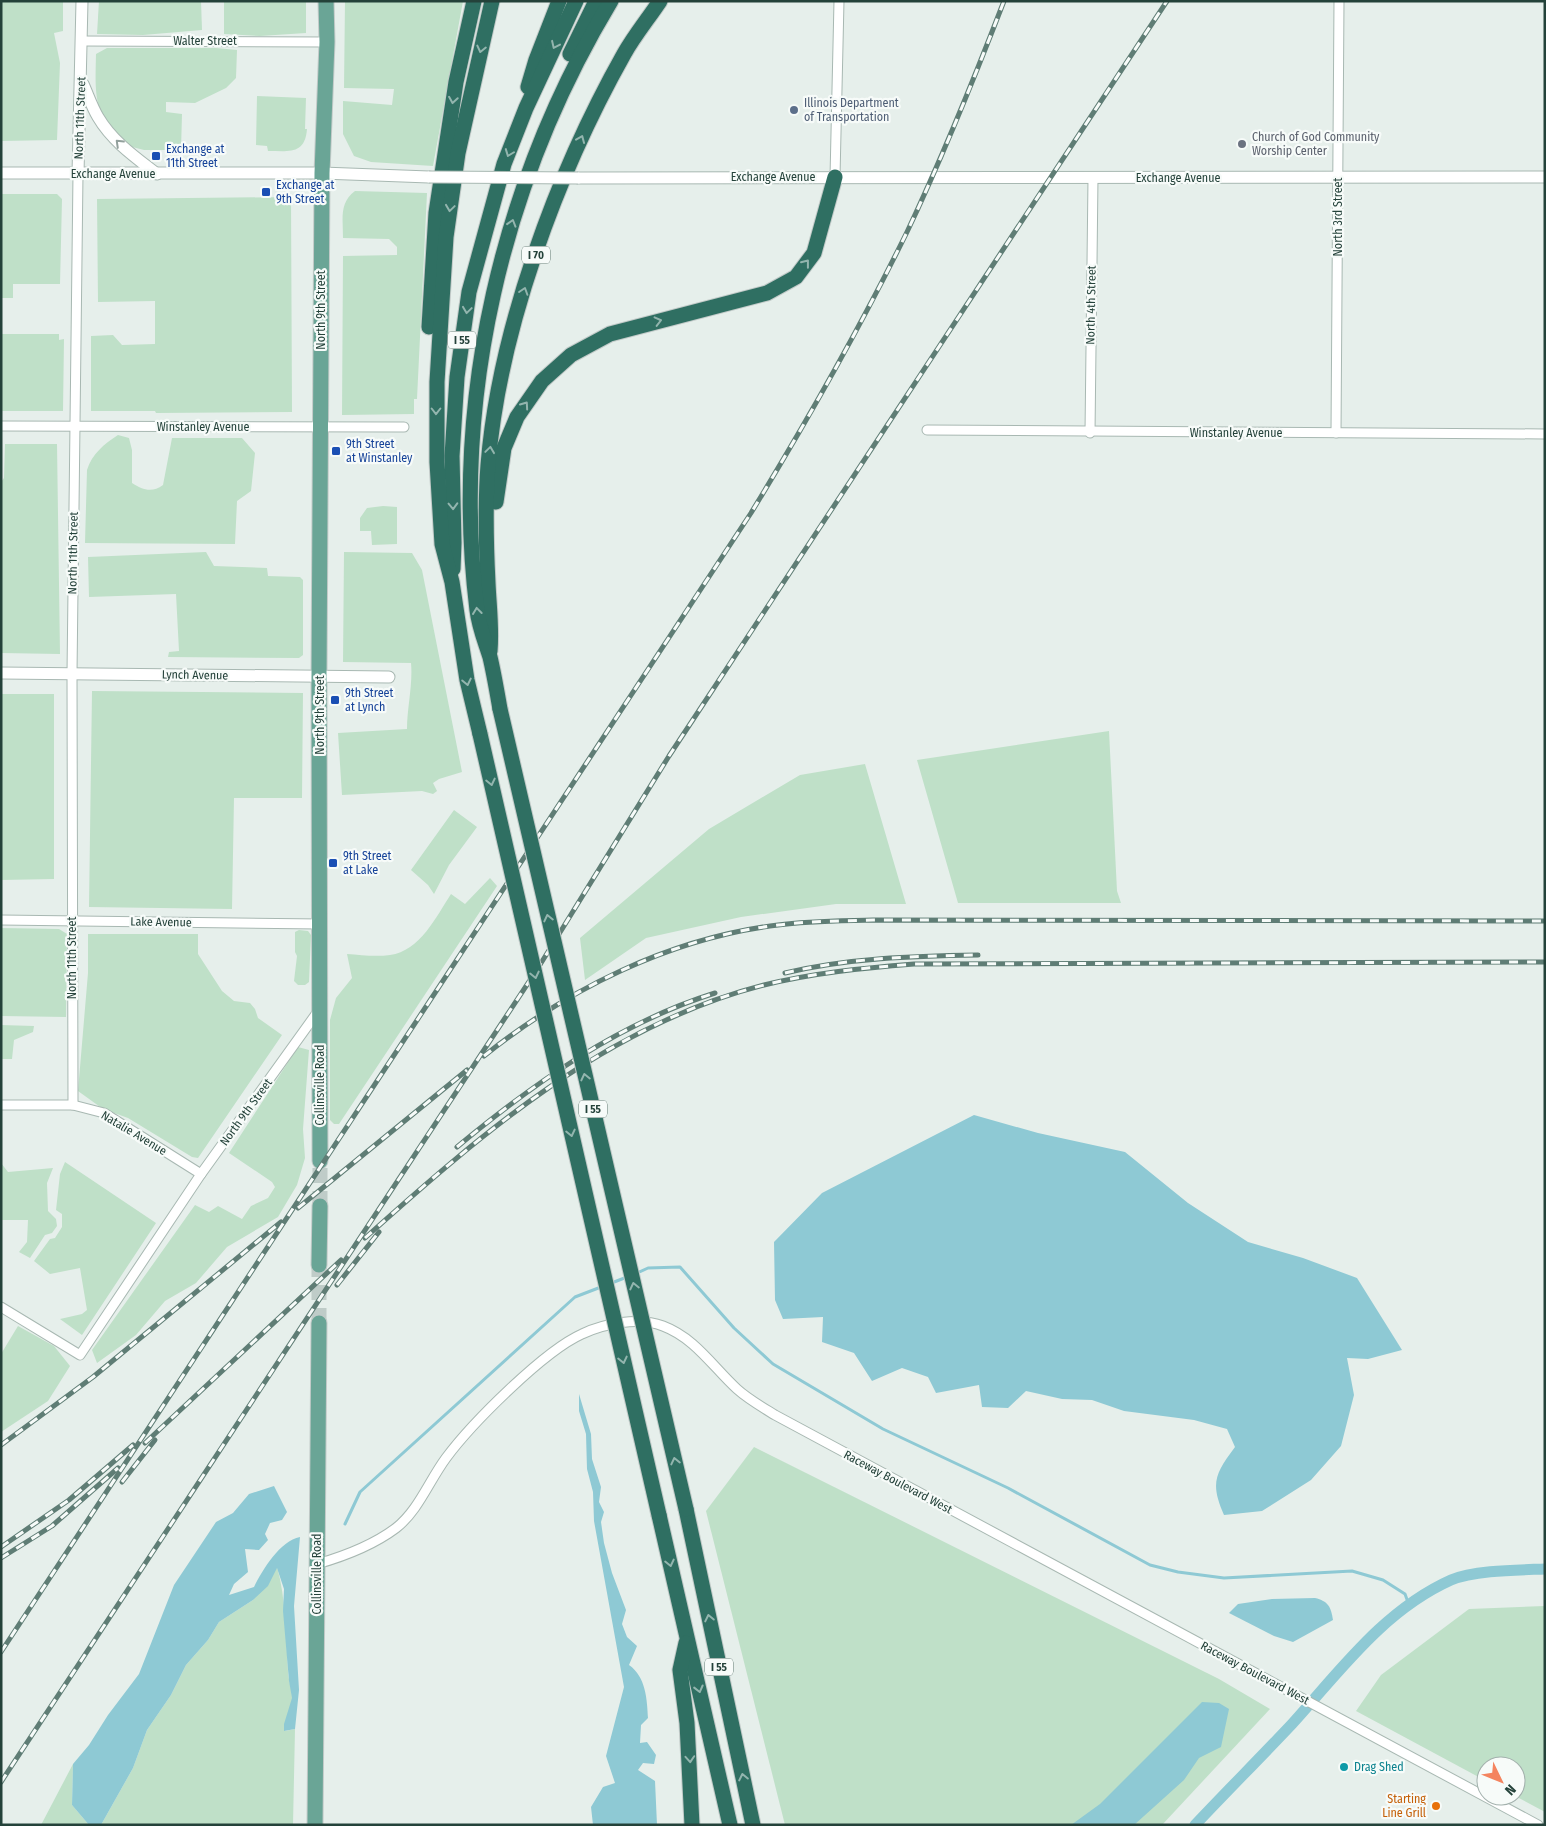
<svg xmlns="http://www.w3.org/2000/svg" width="1546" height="1826" font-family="'Fira Sans Condensed',sans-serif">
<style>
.green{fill:#bfe0c8}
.water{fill:#8ec9d4}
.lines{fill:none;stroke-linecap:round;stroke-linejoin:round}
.stream{stroke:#8ec9d4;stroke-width:3}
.canal{stroke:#8ec9d4;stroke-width:11}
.primary-tunnel{stroke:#bfccc8;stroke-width:15;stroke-dasharray:15 8;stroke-linecap:butt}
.minor-casing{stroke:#a8b8b2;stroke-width:11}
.tertiary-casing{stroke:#a8b8b2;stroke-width:13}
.primary-casing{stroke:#c2cac8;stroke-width:17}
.motorway-casing{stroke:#c2cac8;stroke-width:17}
.minor{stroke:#fff;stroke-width:9}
.tertiary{stroke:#fff;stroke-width:11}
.primary{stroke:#6aa596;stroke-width:15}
.motorway{stroke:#2f6f62;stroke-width:15}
.rail-casing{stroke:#5f7d75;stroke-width:5}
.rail{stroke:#f7fbf9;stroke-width:3;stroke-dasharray:9;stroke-linecap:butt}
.tertiary-bridge-casing{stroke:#a8b8b2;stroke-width:13;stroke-linecap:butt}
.motorway-bridge-casing{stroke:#c2cac8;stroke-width:17;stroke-linecap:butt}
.tertiary-bridge{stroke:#fff;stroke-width:11}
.motorway-bridge{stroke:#2f6f62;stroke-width:15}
.oneway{stroke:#93b5ae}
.oneway2{stroke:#92a09c}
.service-dot{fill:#5c6f8a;stroke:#f7fbf9;stroke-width:2}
.worship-dot{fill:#6b7280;stroke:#f7fbf9;stroke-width:2}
.transit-dot{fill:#1a4fb4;stroke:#f7fbf9;stroke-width:2}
.culture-dot{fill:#0f9aa8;stroke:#f7fbf9;stroke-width:2}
.food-dot{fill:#e8710a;stroke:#f7fbf9;stroke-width:2}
.labels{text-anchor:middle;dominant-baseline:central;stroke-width:4.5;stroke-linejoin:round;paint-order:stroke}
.shield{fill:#f7fbf9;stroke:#637a73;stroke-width:1}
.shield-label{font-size:11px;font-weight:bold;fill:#24423a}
.street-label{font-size:12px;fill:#24423a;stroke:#f7fbf9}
.service-label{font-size:12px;fill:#4e5e75;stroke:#f7fbf9;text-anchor:start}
.worship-label{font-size:12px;fill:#5b616d;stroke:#f7fbf9;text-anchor:start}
.transit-label{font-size:12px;fill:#164399;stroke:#f7fbf9;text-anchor:start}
.culture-label{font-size:12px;fill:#0d838f;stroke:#f7fbf9;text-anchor:start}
.food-label{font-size:12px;fill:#c56008;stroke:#f7fbf9;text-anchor:end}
</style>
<rect width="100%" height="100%" fill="#e6efeb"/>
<g class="green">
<polygon points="1,1 63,1 63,31 54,33 60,63 57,140 1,141"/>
<polygon points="99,1 201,1 202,30 143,35 97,34"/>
<polygon points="224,1 306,1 306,33 260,36 224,34"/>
<polygon points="345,1 463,1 433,166 371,162 354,156 343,134 343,101 392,105 394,89 344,88"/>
<path d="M 107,48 L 216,48 L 237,50 L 236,78 L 226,88 L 195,103 L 166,102 L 166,112 L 182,114 L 181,150 L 144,150 L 117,143 C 94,107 95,96 96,54 Z"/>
<path d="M 257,96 L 306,98 L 305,129 L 307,129 C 305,155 289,151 268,151 L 267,146 L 256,145 Z"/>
<path d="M 355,191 L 427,193 L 417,399 L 414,399 L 414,414 L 342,415 L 343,256 L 397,255 L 397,247 L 389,239 L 343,238 C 343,219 339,203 355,191 Z"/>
<polygon points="1,194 57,194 62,199 60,284 13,284 13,298 1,298"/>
<polygon points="291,197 292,412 156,413 155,411 91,411 91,336 113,335 122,345 155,344 155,301 98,302 97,199"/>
<polygon points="1,334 59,334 59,340 64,339 63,411 1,411"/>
<path d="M 118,435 L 129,438 L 132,450 L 132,483 C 143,490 152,493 163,485 L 172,438 L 242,438 L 255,453 L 251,491 L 237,501 L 235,544 L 85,543 L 87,470 C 92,454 104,444 118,435 Z"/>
<polygon points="5,444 57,444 60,654 1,653 1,482 4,478"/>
<polygon points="383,506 397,507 397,544 372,545 371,531 360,531 360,518 367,508"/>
<polygon points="206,552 214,566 267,568 268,576 300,577 303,580 303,655 299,658 168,657 169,652 179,651 176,594 89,597 88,557"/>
<path d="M 344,552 L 412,553 L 422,570 L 462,772 L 439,779 L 433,783 L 437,791 L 433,794 L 422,791 L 342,795 L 338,733 L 407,729 C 407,708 413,684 411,663 L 343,662 Z"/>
<polygon points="92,691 303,693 302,798 234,798 232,909 89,907"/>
<polygon points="1,694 54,694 54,879 1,880"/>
<polygon points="1109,731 1117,891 1121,903 958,903 917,760"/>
<polygon points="865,764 906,904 836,904 741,917 646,938 585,980 580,938 709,829 800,775"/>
<polygon points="454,810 477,827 449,865 434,894 428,885 411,870"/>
<path d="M 490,878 L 497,886 L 339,1124 L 334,1124 L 330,1120 L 330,1020 L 336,998 L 352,978 L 347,954 C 361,955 376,957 390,955 C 420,951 436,917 451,894 L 465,904 Z"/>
<polygon points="1,928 59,929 67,934 66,1017 1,1016"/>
<polygon points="299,930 308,931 311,935 309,982 305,985 298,985 294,981 297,956 295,952 295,932"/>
<polygon points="88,934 198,934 198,954 222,991 234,1001 250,1003 255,1009 258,1018 282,1035 198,1158 192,1157 128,1118 103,1109 78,1091 88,973"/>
<polygon points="1,1025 34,1026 33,1032 14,1040 12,1059 1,1059"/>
<polygon points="298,1047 309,1050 303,1129 305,1158 297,1185 278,1217 227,1247 196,1283 165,1301 136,1335 97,1363 92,1350 195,1205 209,1212 218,1206 242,1219 251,1206 268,1198 275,1187 272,1182 229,1153"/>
<polygon points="65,1162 156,1223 82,1335 60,1319 82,1314 87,1310 80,1268 50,1274 34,1261 50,1239 55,1238 62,1227 62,1214 56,1210 60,1174"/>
<polygon points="1,1163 8,1172 53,1168 47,1183 48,1211 56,1219 57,1226 52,1233 45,1235 30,1258 19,1252 27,1242 28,1220 1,1220"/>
<polygon points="18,1326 54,1346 70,1366 48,1401 1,1432 1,1354"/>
<polygon points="754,1447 1219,1679 1270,1709 1162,1825 785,1825 706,1511"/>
<path d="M 277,1567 C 286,1598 286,1638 288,1671 C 288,1680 292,1688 292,1697 C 293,1709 283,1719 285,1731 L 295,1729 L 293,1825 L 101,1825 L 133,1768 L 147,1730 L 171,1695 L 186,1665 L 208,1640 L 219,1622 L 253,1600 Z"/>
<polygon points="1545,1606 1545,1812 1515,1796 1516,1766 1486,1766 1486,1781 1356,1711 1381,1675 1469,1609"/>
<polygon points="73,1764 72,1805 89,1825 41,1825"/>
</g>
<g class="water">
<path d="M 974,1115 L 1038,1133 L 1125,1152 L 1188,1203 L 1248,1242 L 1303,1258 L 1357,1278 L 1402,1350 L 1368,1359 L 1347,1358 L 1354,1395 L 1341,1446 L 1311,1480 L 1262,1511 L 1224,1515 C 1210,1483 1215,1474 1235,1447 L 1227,1429 L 1194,1420 L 1124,1411 L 1092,1400 L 1062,1399 L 1026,1391 L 1008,1408 L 982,1407 L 979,1385 L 936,1393 L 928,1377 L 902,1368 L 872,1381 L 854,1353 L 822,1342 L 823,1317 L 783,1319 L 775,1300 L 774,1242 L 822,1193 Z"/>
<path d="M 579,1394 L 591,1434 L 592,1459 L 601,1487 L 599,1502 L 604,1512 L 601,1522 L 604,1543 L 612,1573 L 626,1610 L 622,1624 L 627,1637 L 637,1646 L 629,1665 C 646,1677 647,1699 648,1718 L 641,1725 L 640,1743 L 647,1742 L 656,1755 L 654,1764 L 643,1763 L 638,1770 L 655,1781 L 657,1825 L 593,1825 L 591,1807 L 603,1787 L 615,1783 L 606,1756 L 624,1687 L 594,1521 L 593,1492 L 587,1469 L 586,1434 L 579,1411 Z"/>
<path d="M 274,1486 L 287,1512 L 282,1520 L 270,1523 L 265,1534 L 268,1540 L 259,1550 L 245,1549 L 248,1572 L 234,1584 L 229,1595 L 254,1587 C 263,1569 280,1541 300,1537 L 294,1606 L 299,1690 L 295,1729 L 284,1731 L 284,1724 L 292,1698 L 289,1681 L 283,1611 L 284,1589 L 277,1568 L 268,1586 L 253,1600 L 219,1622 L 208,1640 L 186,1665 L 171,1695 L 147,1730 L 133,1768 L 101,1825 L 89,1825 L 72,1805 L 73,1764 L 89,1745 L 108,1715 L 139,1674 L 174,1585 L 216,1522 L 233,1513 L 249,1494 Z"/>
<path d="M 1315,1598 C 1328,1601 1331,1607 1333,1620 L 1293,1642 L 1274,1636 L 1229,1613 L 1238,1604 L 1272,1599 Z"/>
<polygon points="1202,1702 1219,1703 1229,1709 1221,1747 1199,1758 1184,1780 1134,1825 1071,1825 1100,1804"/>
</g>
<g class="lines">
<g class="stream">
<polyline points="635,1274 648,1268 680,1267 734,1328 773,1364 883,1429 1008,1488 1150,1565 1178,1572 1224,1578 1352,1571 1383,1580 1405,1594 1409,1605"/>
<polyline points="609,1284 627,1277"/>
<polyline points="345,1524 360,1492 575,1297 601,1287"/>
</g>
<path class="canal" d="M 1195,1825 C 1227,1791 1260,1758 1292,1724 C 1340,1671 1384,1610 1451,1580 C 1474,1570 1519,1570 1545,1569"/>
<g class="primary-tunnel">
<polyline points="320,1206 320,1161"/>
<polyline points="319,1323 319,1265"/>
</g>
<defs>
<g id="minor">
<polyline points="82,41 327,42"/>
<polyline points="835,177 839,1"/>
<polyline points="1,426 404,427"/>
<polyline points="927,430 1545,434"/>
<polyline points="1090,433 1093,178"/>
<polyline points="1336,433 1339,1"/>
<polyline points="1,920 321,924"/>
<polyline points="1,1105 73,1105 104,1113 201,1174"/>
<polyline points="73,1105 72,674 78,174"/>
<polyline points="1,1307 80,1355 201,1174 319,1010"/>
<path d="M 317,1564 C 345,1556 372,1546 396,1528 C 418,1511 429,1481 446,1458 C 472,1423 544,1351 582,1334 C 605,1323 639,1317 663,1326 C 695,1338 713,1367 737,1389 C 748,1399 762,1407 775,1415 L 1538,1825"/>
</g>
<g id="tertiary">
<path d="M 83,84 C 88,95 92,107 98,117 C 112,141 135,157 157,174"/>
<polyline points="1,173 322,173 429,177"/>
<polyline points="78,174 82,1"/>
<polyline points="578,178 1545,177"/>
<polyline points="1,673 389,677"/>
</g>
<g id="primary">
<polyline points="320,1161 319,676 322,173 327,42 326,1"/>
<polyline points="319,1265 320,1206"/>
<polyline points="315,1825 319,1323"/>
</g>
<g id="motorway">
<polyline points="570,54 596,1"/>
<polyline points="528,87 536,60 559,1"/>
<polyline points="429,327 436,213 456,82 474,1"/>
<polyline points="496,502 504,448 517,417 542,381 571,355 610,334 767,293 796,277 814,253 835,177"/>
<polyline points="453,569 454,543 452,456 457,377 469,292 504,164 526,108 576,1"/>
<path d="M 490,651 C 492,628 489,606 488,583 C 486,544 485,504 488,465 C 499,330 557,173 624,54 C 634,36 648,19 660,1"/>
<path d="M 500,709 C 497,692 494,674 490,657 C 485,641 479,627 477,610 C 451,399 502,182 611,1"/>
<polyline points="480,734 467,680 452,582 442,544 437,462 437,382 446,237 458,153 492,1"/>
<polyline points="686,1509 753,1825"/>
<polyline points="659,1515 730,1825"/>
<polyline points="686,1643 680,1670 687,1723 692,1825"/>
</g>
</defs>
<use href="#minor" class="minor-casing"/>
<use href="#tertiary" class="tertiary-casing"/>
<use href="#primary" class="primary-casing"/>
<use href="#motorway" class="motorway-casing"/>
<use href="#minor" class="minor"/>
<use href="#tertiary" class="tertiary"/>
<use href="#primary" class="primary"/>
<use href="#motorway" class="motorway"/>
<defs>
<g id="rail">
<path d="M 785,973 C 848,958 913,956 978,955"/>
<path d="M 484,1056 C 568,989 670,938 778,925 C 809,921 841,921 873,920 L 1545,921"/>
<path d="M 457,1147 C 534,1083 619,1023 715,993"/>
<polyline points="298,1208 467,1070"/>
<path d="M 365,1238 C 482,1133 607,1025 764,985 C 813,973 863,968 914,964 L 1545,962"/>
<polyline points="337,1285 379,1232"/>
<polyline points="145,1443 341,1260"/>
<polyline points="1,1445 93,1377 281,1222"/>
<polyline points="122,1482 155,1440"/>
<polyline points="1,1547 69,1500 133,1445"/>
<polyline points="1,1558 52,1526 118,1468"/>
<path d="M 1,1652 L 751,513 C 807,421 860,328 907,232 C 943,156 974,79 1004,1"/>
<polyline points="1,1782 538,968 669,756 1167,1"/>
</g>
</defs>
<use href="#rail" class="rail-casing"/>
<use href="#rail" class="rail"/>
<defs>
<polyline id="tertiary-bridge" points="429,177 578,178"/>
<g id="motorway-bridge">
<polyline points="500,709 686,1509"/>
<polyline points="480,734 659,1515"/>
</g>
</defs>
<use href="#tertiary-bridge" class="tertiary-bridge-casing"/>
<use href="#motorway-bridge" class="motorway-bridge-casing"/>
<use href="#tertiary-bridge" class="tertiary-bridge"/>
<use href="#motorway-bridge" class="motorway-bridge"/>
</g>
<defs><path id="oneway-chevron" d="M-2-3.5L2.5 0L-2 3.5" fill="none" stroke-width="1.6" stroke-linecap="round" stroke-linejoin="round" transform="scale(1.25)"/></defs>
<g class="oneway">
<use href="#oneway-chevron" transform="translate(555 45) rotate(115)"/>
<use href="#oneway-chevron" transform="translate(481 49) rotate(103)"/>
<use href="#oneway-chevron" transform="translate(453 100) rotate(99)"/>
<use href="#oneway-chevron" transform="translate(581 139) rotate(-67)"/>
<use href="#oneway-chevron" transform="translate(509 153) rotate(111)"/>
<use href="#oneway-chevron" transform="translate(450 208) rotate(98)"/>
<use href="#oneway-chevron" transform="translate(512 223) rotate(-73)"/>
<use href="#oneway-chevron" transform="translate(806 263) rotate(-52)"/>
<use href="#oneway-chevron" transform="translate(524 291) rotate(-72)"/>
<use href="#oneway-chevron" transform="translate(467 310) rotate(98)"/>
<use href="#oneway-chevron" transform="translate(658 321) rotate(-14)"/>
<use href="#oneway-chevron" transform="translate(525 405) rotate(-55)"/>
<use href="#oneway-chevron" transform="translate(436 411) rotate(90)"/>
<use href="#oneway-chevron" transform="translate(490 450) rotate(-82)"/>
<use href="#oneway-chevron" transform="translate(453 506) rotate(88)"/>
<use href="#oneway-chevron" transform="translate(477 611) rotate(-97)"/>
<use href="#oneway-chevron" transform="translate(467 682) rotate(78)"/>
<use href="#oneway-chevron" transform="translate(491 782) rotate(77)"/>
<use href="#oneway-chevron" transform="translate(548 918) rotate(-103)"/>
<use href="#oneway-chevron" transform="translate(535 975) rotate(77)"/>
<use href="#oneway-chevron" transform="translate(585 1077) rotate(-103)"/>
<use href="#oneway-chevron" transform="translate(571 1133) rotate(77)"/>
<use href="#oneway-chevron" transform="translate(634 1286) rotate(-103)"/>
<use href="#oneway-chevron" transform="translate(623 1360) rotate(77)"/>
<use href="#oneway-chevron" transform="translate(675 1461) rotate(-103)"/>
<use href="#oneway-chevron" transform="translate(670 1563) rotate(77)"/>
<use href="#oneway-chevron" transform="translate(709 1618) rotate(-102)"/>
<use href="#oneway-chevron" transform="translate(699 1689) rotate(76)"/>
<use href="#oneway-chevron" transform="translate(690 1759) rotate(86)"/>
<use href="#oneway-chevron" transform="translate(743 1777) rotate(-102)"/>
</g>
<use class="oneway2" href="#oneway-chevron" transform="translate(119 143) rotate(-136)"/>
<circle class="service-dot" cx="794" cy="110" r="5"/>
<circle class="worship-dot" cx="1242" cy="144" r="5"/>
<g class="transit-dot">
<rect x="151" y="151" width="10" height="10" rx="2.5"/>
<rect x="261" y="187" width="10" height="10" rx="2.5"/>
<rect x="331" y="446" width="10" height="10" rx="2.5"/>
<rect x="330" y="695" width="10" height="10" rx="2.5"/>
<rect x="328" y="858" width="10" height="10" rx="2.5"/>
</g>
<circle class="culture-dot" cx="1344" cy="1767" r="5"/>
<circle class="food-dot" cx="1436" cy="1806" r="5"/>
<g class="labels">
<g class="shield">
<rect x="522" y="246.5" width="28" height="17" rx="4"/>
<rect x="448" y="331.5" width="28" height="17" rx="4"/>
<rect x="579" y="1100.5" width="28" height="17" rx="4"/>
<rect x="705" y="1658.5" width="28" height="17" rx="4"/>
</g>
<g class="shield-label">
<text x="536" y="255">I 70</text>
<text x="462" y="340">I 55</text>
<text x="593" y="1109">I 55</text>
<text x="719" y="1667">I 55</text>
</g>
<g class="street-label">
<text x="205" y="41">Walter Street</text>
<text transform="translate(80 118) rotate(-88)">North 11th Street</text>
<text x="113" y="174">Exchange Avenue</text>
<text x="773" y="177">Exchange Avenue</text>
<text x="1178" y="178">Exchange Avenue</text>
<text transform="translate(1338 217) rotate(-90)">North 3rd Street</text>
<text transform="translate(1091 305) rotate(-89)">North 4th Street</text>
<text transform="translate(321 310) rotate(-90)">North 9th Street</text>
<text x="203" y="427">Winstanley Avenue</text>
<text x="1236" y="433">Winstanley Avenue</text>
<text transform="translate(73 553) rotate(-89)">North 11th Street</text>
<text transform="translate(195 675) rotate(1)">Lynch Avenue</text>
<text transform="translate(320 715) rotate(-90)">North 9th Street</text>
<text transform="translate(161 922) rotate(1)">Lake Avenue</text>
<text transform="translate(72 958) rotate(-90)">North 11th Street</text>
<text transform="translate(320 1085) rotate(-90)">Collinsville Road</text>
<text transform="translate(246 1112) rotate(-54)">North 9th Street</text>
<text transform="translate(134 1133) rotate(31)">Natalie Avenue</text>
<text transform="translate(898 1482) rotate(28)">Raceway Boulevard West</text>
<text transform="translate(317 1574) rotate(-90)">Collinsville Road</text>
<text transform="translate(1255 1673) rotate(28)">Raceway Boulevard West</text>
</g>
<g class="service-label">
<text x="804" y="103">Illinois Department<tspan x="804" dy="14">of Transportation</tspan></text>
</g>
<g class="worship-label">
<text x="1252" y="137">Church of God Community<tspan x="1252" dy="14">Worship Center</tspan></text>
</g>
<g class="transit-label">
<text x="166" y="149">Exchange at<tspan x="166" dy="14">11th Street</tspan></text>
<text x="276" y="185">Exchange at<tspan x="276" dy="14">9th Street</tspan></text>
<text x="346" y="444">9th Street<tspan x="346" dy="14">at Winstanley</tspan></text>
<text x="345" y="693">9th Street<tspan x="345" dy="14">at Lynch</tspan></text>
<text x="343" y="856">9th Street<tspan x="343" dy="14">at Lake</tspan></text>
</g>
<g class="culture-label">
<text x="1354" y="1767">Drag Shed</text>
</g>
<g class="food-label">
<text x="1426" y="1799">Starting<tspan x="1426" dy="14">Line Grill</tspan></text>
</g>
</g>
<rect width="1546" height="1826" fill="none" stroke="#24423a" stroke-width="5"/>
<g transform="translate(1501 1781) rotate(133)"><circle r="24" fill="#f7fbf9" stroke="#a3b1ad"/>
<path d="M0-4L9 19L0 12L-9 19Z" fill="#f4845f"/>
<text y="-8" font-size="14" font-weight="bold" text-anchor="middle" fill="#24423a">N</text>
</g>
</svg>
